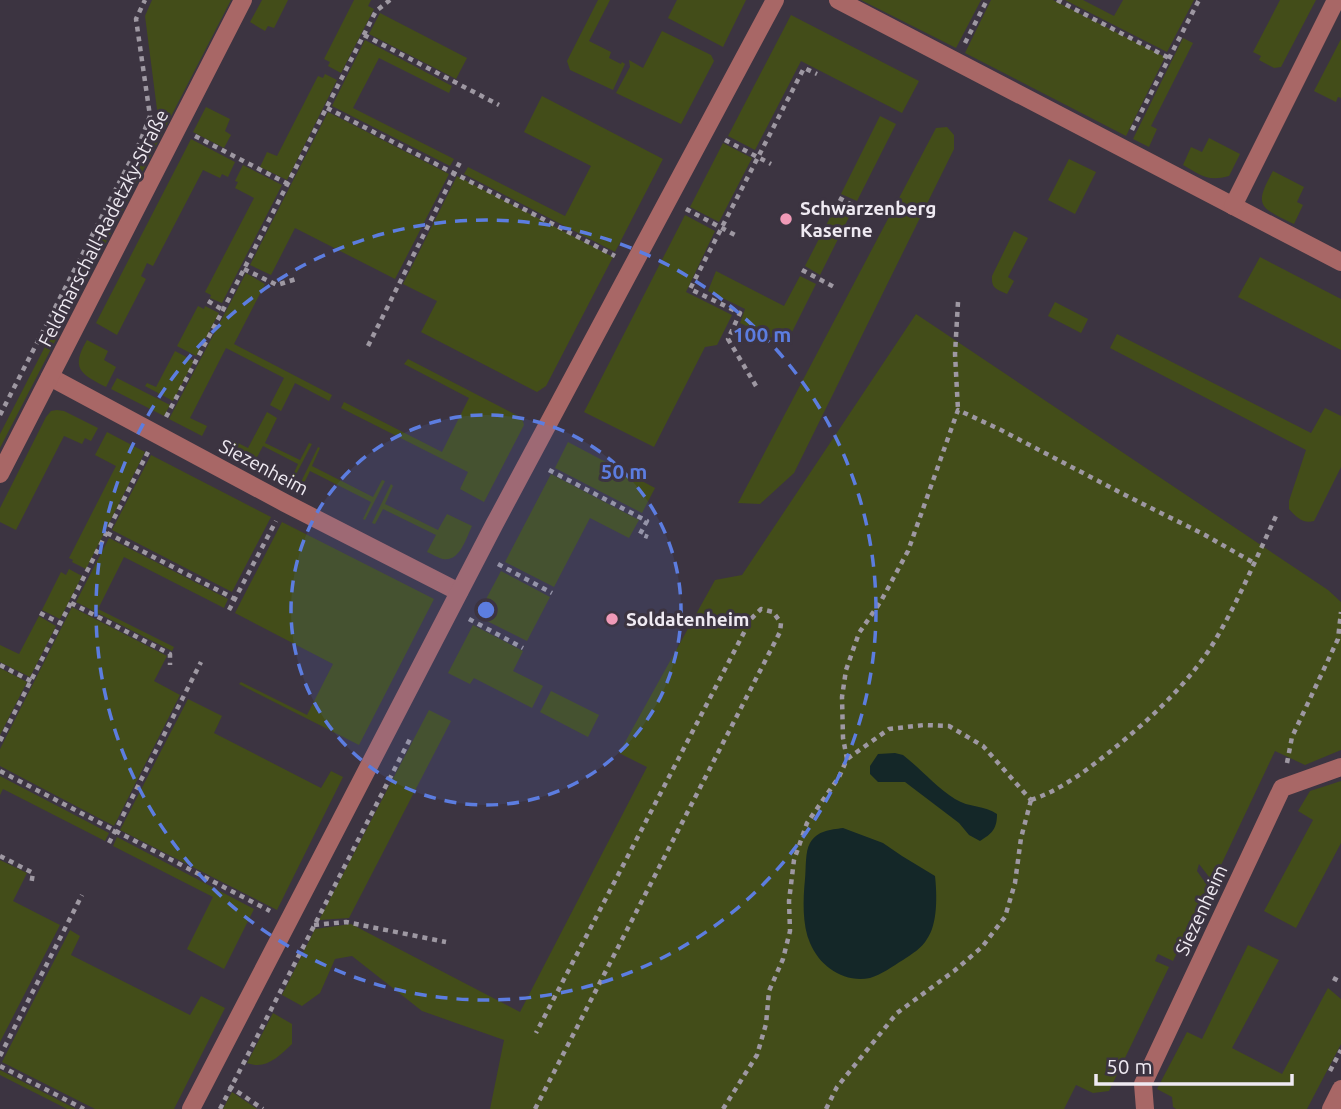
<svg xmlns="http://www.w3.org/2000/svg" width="1341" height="1109" font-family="Ubuntu,sans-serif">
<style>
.green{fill:#434d19}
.water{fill:#142728}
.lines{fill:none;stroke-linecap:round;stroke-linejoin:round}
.path{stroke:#9e98a2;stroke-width:4.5;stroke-dasharray:5 5;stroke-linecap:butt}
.minor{stroke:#a86766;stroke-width:18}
.ring{fill:none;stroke:#5c7de0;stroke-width:3.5;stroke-dasharray:12 9}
.poi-dot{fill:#f09ab7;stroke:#3c3441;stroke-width:2.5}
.labels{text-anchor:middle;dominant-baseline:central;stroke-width:6;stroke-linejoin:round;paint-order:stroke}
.poi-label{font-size:19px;font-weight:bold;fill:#efeaf2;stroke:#3c3441;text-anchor:start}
.street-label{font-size:19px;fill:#efeaf2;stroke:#3c3441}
.centre{fill:#5c7de0;stroke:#3c3441;stroke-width:3.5}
.ring-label{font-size:21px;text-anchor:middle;font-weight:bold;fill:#5c7de0;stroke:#3c3441;stroke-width:6;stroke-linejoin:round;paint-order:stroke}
</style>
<rect width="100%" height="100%" fill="#3c3441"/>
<g class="green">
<polygon points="152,0 231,0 0,448 0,434 159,125 145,16"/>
<polygon points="262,0 288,0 274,28 268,26 265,31 250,22"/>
<polygon points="354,0 371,0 368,6 374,9 341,73 328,66 330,62 324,59"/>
<polygon points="598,0 610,0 589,41 611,52 609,58 621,64 622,62 625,64 613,90 570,70 567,61"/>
<polygon points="677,0 746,0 723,47 668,18"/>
<polygon points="861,0 981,0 956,48"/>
<polygon points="991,0 1053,0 1165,57 1126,136 965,53"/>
<polygon points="1065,0 1083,0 1114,16 1123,0 1194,0 1167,52"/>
<polygon points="1280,0 1316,0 1281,67 1274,68 1259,60 1261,56 1253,52"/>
<polygon points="380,13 467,58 456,79 369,34"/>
<polygon points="791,15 919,81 902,113 801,61 755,150 728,136"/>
<polygon points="662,31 711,55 714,61 681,124 616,93 630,67 629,60 643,68"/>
<polygon points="1183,38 1193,43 1151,126 1157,129 1149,147 1133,139"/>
<polygon points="1341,39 1341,98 1338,97 1336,102 1314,91"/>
<polygon points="365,40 452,86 449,93 379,58 353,108 454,159 450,166 332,106"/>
<polygon points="325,74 337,80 287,180 260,167 267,152 277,156 318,76 323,78"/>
<polygon points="542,96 663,159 615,252 464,174 468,167 565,216 591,166 524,132"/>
<polygon points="206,107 230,119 225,131 231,135 224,148 193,132"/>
<polygon points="328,112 449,174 395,279 295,228 271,275 250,265"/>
<polygon points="880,116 896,124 857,201 841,194"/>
<polygon points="947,127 954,135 954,149 794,473 760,504 738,503 936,128"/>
<path d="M 1209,138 L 1240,154 L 1229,176 C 1207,182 1201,175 1183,165 L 1191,147 L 1202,152 Z"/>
<polygon points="191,139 235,162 228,177 222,174 220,178 203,170 153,266 147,263 141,276 146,279 117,335 96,323"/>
<polygon points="723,143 752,158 719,222 690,207"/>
<polygon points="1069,159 1096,172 1075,214 1048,200"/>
<polygon points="243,165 282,185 222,303 210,298 211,295 205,292 254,198 235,188 238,182 235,181"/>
<path d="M 1273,171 L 1304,187 L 1297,202 L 1303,205 L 1294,224 C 1260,207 1253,207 1273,171 Z"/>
<polygon points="457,176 613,257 546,386 537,392 421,332 437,301 403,284"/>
<polygon points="837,204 852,211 820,275 805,266"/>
<polygon points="685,215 715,231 686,292 732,315 717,345 705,347 654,447 584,412"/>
<path d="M 1014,231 L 1028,238 L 1008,277 L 1014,281 L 1007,294 C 997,289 991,289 992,276 Z"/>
<polygon points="1260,257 1341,299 1341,350 1238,297"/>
<polygon points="716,271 784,306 800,276 816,284 792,332 779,341 740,323 745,309 708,291"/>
<polygon points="246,273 265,284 234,344 332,395 329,401 295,383 281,411 270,405 284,378 226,348 190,418 207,426 202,436 169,419"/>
<polygon points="1055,302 1088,319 1081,333 1048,316"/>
<polygon points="198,306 204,309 205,306 219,313 196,356 177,346"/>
<polygon points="916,314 1328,590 1341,602 1341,750 1305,765 1275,751 1213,882 1199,864 1197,871 1209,888 1173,961 1158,954 1155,961 1169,967 1109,1091 1093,1093 1076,1085 1064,1109 490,1109 504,1040 422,1011 352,956 335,959 320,993 302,1006 282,995 315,929 351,924 520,1012 647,767 619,753 715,580 742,575"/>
<path d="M 1117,334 L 1311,433 L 1325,408 L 1341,416 L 1341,467 L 1314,521 C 1303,524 1296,517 1289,509 L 1289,501 L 1306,450 L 1110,348 Z"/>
<path d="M 87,340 L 108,351 L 104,360 L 116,367 L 106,387 C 81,374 70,369 87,340 Z"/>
<polygon points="175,351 194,361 173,401 145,386 147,383 156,387"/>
<polygon points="408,359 522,418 524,425 484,502 460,489 468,472 341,408 344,402 442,452 469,398 404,364"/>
<polygon points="117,378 170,405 164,416 111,389"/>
<polygon points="57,410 64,411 98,428 91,441 85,438 82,444 64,436 16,530 0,522 0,508 46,417 51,411"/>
<polygon points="267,412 277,418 265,443 300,460 309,443 312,444 292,482 290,481 298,464 263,446 254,463 226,448 230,439 248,448"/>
<polygon points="107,432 145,452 86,569 72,562 73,560 69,558 116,466 95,455"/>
<polygon points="568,442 655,488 642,513 555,468"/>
<polygon points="318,447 320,448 312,466 373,497 382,480 385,481 365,520 363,519 371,502 310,471 302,487 299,486"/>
<polygon points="151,455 271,517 232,592 112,530"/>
<polygon points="551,474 639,520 629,538 590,518 554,587 505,562"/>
<path d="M 391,484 L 393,486 L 385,504 L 438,530 L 447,514 L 472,526 C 466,538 460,562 443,559 C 438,558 432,554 427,552 L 436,535 L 383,509 L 375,524 L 372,523 Z"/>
<polygon points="282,522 434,599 359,745 239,684 241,682 307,715 333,664 235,613"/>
<polygon points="109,538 228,599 224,608 124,557 98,609 174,647 172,651 76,602"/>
<polygon points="69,569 82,576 60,619 42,610 61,572 66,575"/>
<polygon points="501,571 550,597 527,641 477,616"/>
<polygon points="72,607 167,656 154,681 180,695 114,826 0,766 0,749"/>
<polygon points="39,616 56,626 30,677 0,662 0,645 19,654"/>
<polygon points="473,625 523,651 513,671 543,686 532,708 474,678 470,684 448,673"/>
<polygon points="0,668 27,682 0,735"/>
<polygon points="551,691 599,715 588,737 540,712"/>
<polygon points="188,699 222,716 214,733 321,788 331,771 343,777 277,910 120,830"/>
<polygon points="429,710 451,721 349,918 319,920"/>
<polygon points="0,776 109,833 105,841 3,789 0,795"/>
<polygon points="1341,781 1341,843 1296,928 1264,911 1313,820 1298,811 1310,791"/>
<polygon points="117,837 254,909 224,969 187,949 213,897 113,846"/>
<polygon points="0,860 27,873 13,901 60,925 0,1042"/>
<polygon points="70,930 80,936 71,955 190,1015 201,996 225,1008 174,1109 95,1109 2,1062"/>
<polygon points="1248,945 1279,960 1232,1048 1282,1074 1328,988 1341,999 1341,1044 1307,1109 1176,1109 1173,1107 1172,1097 1157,1089 1187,1032 1202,1039"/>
<path d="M 273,1013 L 292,1024 L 292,1044 C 278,1057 266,1070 247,1063 Z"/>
<polygon points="0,1070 76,1109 67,1109 0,1075"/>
<polygon points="232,1092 257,1109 223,1109"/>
</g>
<g class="water">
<path d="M 895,753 L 903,755 C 921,769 936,787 955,799 C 969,808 985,805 997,814 C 997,828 993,833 980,841 L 969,835 L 959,823 L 905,782 L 878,782 L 870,774 L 870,766 L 878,754 Z"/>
<path d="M 843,828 L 883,843 L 902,856 L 935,876 C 937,894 938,924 927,939 C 922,948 912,954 903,960 C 893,966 881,975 870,978 C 844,983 820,967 810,943 C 802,925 803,899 805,879 C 806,869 805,851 810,843 C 818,830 830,830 843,828 Z"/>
</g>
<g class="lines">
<g class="path">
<polyline points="1057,0 1169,58"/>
<polyline points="364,35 499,105"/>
<polyline points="965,43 987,0"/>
<polyline points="327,108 615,256"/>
<polyline points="1132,130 1199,0"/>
<polyline points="195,136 288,184"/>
<polyline points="725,140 771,164"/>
<polyline points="839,198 873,216"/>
<polyline points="686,209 735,235"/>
<polyline points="244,269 277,285 296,279"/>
<polyline points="802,270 836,288"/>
<polyline points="208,301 223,310"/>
<polyline points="958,302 955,354 958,410"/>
<polyline points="368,346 460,162"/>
<polyline points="756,386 728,339 740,313 690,289 804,68 817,74"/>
<polyline points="0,415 140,142 150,116 136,19 145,0"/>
<polyline points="166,417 223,310 376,11 390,0"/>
<polyline points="549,470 647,521 640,534 648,537"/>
<polyline points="107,533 235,599"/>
<polyline points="498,564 552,593"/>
<polyline points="71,603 170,654 170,665"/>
<polyline points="229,610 276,521"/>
<polyline points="40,613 60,623"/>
<polyline points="469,619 523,648"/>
<polyline points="0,665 31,681"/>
<polyline points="0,741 148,452"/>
<polyline points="847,759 843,738 842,697 846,670 859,633 881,601 908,551 958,410 999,429 1127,496 1205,535 1254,563"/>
<polyline points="1287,763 1292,737 1338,639 1341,612"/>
<polyline points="0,771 270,911"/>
<path d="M 1031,800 C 1061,790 1087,770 1112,750 C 1148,721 1185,687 1211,647 C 1237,605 1256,558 1277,514"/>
<polyline points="109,843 201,662"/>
<polyline points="0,856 33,873 31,885"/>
<polyline points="314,925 346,922 446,942"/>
<polyline points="1333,978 1341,982"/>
<polyline points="0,1056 82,895"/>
<polyline points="0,1066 84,1109"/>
<polyline points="1330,1071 1341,1050"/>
<polyline points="229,1086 263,1109"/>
<polyline points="220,1109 410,739"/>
<polyline points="535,1109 780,632 781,623 773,612 761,609 751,619 536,1033"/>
<polyline points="723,1109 757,1055 766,1024 769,991 783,959 790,931 789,901 794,860 807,823 839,777 847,759 889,729 924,725 949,726 983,746 1031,800"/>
<polyline points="826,1109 837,1087 897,1013 954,971 982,947 1005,917 1015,883 1021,838 1031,800"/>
</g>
<g class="minor">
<polyline points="838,0 1341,262"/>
<polyline points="1233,206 1336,0"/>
<polyline points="50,377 285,503 459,592"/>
<polyline points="0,474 243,0"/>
<polyline points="191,1109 494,525 775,0"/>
<polyline points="1145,1109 1143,1084 1282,788 1341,767"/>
<polyline points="1331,1109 1341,1089"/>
</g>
</g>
<circle cx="486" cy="610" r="195" fill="#5c7de0" fill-opacity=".12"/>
<g class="ring">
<circle cx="486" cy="610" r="195"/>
<circle cx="486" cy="610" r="390"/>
</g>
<g class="poi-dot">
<circle cx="786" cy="219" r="7"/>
<circle cx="612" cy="619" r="7"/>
</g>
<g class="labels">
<g class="poi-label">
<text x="800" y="208">Schwarzenberg<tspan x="800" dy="22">Kaserne</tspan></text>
<text x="626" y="619">Soldatenheim</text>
</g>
<g class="street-label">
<text transform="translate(103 228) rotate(-63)">Feldmarschall-Radetzky-Straße</text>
<text transform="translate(264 467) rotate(28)">Siezenheim</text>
<text transform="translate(1201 910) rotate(-65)">Siezenheim</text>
</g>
</g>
<circle cx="486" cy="610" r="10" class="centre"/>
<g class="ring-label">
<text x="762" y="342">100 m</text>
<text x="624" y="479">50 m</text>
</g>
<path d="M1096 1074v10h196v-10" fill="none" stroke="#efeaf2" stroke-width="3.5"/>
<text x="1106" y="1074" font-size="21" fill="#efeaf2" stroke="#3c3441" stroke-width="5" paint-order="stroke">50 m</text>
</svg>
